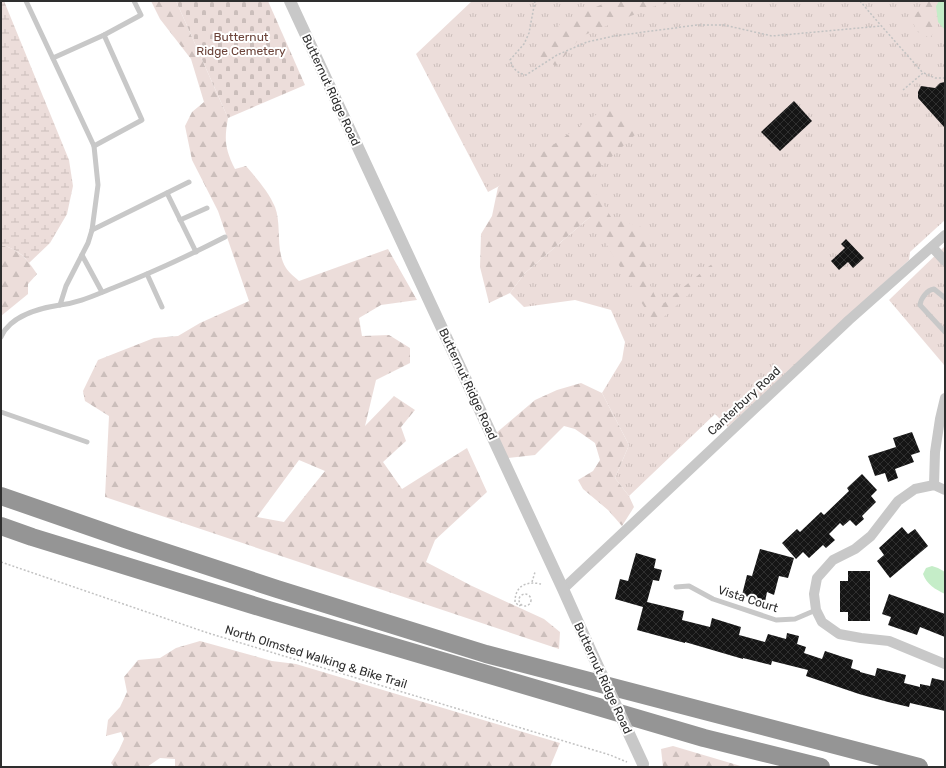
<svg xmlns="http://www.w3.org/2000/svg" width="946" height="768" font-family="Rubik,sans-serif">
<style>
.grass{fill:url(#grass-tufts)}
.forest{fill:url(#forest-firs);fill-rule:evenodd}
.wetland{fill:url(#wetland-marsh)}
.cemetery{fill:url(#cemetery-stones)}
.water{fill:#c5edc8}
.building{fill:url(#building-cross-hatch)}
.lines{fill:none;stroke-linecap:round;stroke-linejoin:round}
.path{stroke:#c2c2c2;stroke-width:1.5;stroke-dasharray:2 2;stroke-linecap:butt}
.service{stroke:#c8c8c8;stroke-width:5}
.minor{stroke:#c8c8c8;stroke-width:10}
.tertiary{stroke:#c8c8c8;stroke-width:12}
.motorway{stroke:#959595;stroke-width:18}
.tertiary-bridge{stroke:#c8c8c8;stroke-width:12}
.labels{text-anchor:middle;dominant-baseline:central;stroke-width:4;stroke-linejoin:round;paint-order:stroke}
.park-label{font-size:12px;fill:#6b4339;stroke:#fff}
.street-label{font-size:12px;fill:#2e2e2e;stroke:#fff}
</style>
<defs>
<pattern id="grass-tufts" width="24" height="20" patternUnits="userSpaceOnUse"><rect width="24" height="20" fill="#ecddda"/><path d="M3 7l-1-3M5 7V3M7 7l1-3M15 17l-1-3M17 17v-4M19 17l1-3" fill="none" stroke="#cbbebb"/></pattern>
<pattern id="forest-firs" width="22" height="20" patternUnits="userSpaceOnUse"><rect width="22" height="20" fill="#ecddda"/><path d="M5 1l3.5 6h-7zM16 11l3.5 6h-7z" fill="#cbbebb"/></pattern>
<pattern id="wetland-marsh" width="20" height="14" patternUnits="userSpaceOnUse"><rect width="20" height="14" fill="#ecddda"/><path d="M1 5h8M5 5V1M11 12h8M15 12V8" fill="none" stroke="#cbbebb"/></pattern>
<pattern id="cemetery-stones" width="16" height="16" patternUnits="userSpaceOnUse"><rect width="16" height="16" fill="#ecddda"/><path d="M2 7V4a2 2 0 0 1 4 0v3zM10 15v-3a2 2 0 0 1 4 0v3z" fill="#cbbebb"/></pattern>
<pattern id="building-cross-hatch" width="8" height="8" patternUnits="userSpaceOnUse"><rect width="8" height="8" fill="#151515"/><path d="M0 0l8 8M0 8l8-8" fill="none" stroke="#2f2f2f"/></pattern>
</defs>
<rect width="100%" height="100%" fill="#fff"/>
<g class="grass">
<polygon points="472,1 945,1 945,220 910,252 909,260 728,427 715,414 629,496 615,478 629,445 602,393 622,360 625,342 611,310 575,300 524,307 510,293 525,273 590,217 555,156 488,192 416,54"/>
<polygon points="945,246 945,366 889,300"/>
</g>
<g class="forest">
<path d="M 151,1 L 176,1 L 228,118 C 224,140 225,149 235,169 L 246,166 C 257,179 269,192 275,207 C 282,225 275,251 286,268 C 289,273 295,277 299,281 L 388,249 L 417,300 L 381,305 L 359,318 L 362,336 L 389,335 L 410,348 L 410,363 L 376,380 L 365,426 L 394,396 L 415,410 L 401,427 L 406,441 L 383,462 L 402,489 L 467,448 L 487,492 L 435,540 L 426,562 L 472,586 L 544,619 L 560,632 L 559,649 L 105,497 L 109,416 L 85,401 L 83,391 L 98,360 L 154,338 L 178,336 L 200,323 L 249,301 L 218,211 L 192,160 L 185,126 L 192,112 L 204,102 L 191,59 L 160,19 ZM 299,460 L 325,471 L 284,522 L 257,517 Z"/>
<polygon points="609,1 679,1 655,6 582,36 556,66 535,54 561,23"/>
<path d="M 926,1 L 939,1 C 934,10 941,21 936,30 C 934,33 931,36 930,38 L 916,31 L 912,18 L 920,9 Z"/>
<polygon points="618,109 637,124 635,135 591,176 586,190 598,195 611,217 650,230 649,260 650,285 657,300 664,303 713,263 720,266 655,325 590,217 525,273 510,293 489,303 480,267 481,234 492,216 498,187 527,163 600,112"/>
<path d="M 1,245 C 20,250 26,258 37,274 L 28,284 L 28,294 L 1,316 Z"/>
<polygon points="581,383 602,393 629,445 615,478 629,496 634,507 622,526 608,510 583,489 578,480 593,471 600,460 595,443 575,429 564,426 535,455 507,458 495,434 535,400 557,390"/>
<polygon points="200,641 272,661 296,664 560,743 550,767 175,767 175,759 160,758 147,767 114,767 111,763 119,750 124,739 121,732 106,736 108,720 120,707 127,692 124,677 138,660 160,658 176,648"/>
<polygon points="673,746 744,767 663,767 661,749"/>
</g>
<path class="wetland" d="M 1,1 L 4,1 L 69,160 L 73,186 L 67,214 L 50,243 L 29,263 C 22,253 13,248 1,245 Z"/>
<polygon class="cemetery" points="176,1 268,1 305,85 228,118"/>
<g class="water">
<polygon points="939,1 945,1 945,30 938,22 936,6"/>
<path d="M 932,566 L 938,568 L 945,572 L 945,594 C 935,589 927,585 923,574 L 926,568 Z"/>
</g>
<g class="building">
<polygon points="945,82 945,128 918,98 918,92 921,86 935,88 940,83"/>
<polygon points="794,101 812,121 780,151 761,132"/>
<polygon points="846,239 864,258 853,268 848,262 839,270 831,261 845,248 841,244"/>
<polygon points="912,432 920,452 911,455 914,462 895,469 898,478 888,482 885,473 875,476 868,456 896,447 893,438"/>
<polygon points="862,474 877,490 871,496 876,502 862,516 864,519 856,526 850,520 843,526 840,523 829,534 835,540 826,548 823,545 809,558 803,552 796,559 782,543 797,529 800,532 821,512 824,515 849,491 847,488"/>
<polygon points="902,527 908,534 915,529 928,546 890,578 877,561 884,555 879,548"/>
<polygon points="760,549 794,558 788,578 779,576 774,595 767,592 765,602 742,595 747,575 752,576"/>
<polygon points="636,553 656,559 654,568 662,570 659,581 653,580 647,602 684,611 682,620 710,627 712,618 741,627 739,635 765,642 768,634 786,639 787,633 799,636 797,644 806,647 804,653 822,659 825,651 843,657 853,660 851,668 860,671 860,672 875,676 877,668 906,675 904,683 920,687 920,684 930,686 932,678 945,681 945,711 910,703 909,707 888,702 859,694 806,676 808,670 772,661 771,665 743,658 743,659 685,642 685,643 637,630 643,607 615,599 620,579 628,581"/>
<polygon points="848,571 870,571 870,621 848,621 848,612 840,612 840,581 848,581"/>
<polygon points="889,594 945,614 945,637 920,627 917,635 888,625 891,617 882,614"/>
</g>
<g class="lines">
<g class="path">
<path d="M 535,1 L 529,33 L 524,44 L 510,60 C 513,69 517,73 526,75 L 557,55 L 587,42 L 614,36 L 697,25 L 724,25 L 772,36 L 881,26"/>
<polyline points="860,1 877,21 923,73 903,90"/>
<polyline points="924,73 935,78 945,78"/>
<polyline points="1,562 208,633 610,755 627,762"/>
<polyline points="532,582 535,572"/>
<circle cx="525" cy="600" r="6"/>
<path d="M 521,605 L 519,606 L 515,602 C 515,585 527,581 541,584"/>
</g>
<g class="service">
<path d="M 26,1 L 94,146 L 98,185 L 92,230 L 88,243 L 66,286 L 60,305 C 79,303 95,295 113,288 C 151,273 188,256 225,237"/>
<polyline points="53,58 104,35 141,15 134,1"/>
<polyline points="94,146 142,120 104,35"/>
<polyline points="167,193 196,252"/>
<polyline points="180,220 207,208"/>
<polyline points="92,230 189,182"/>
<polyline points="82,255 102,292"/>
<polyline points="147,274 162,307"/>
<path d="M 945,298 L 934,289 C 927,290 921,298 920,305 L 945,332"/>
<path d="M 1,337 C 10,316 40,308 60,305"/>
<polyline points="1,412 87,442"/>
<polyline points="676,587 689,586 713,599 776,620 795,619 816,610"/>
</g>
<g class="minor">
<polyline points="932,247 945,261"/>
<polyline points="934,485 935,452 940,419 945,398"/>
<polyline points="945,490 934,485 915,489 898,501 871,536 855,549 833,560 817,578 814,594 816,610 822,622 839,634 861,638 889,641 945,664"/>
<polyline points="563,589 849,320 945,235"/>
</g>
<polyline class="tertiary" points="290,1 563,589 588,645"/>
<g class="motorway">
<polyline points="1,496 125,539 277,589 486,654 919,767"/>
<polyline points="1,526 32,537 269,610 704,738 821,767"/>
</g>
<polyline class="tertiary-bridge" points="588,645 643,764"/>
</g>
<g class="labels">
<g class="park-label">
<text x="241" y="37">Butternut<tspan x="241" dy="14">Ridge Cemetery</tspan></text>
</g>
<g class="street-label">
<text transform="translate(331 90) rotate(65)">Butternut Ridge Road</text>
<text transform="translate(468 384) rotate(65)">Butternut Ridge Road</text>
<text transform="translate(744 401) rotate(-43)">Canterbury Road</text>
<text transform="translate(748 599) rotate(18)">Vista Court</text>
<text transform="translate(316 657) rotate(17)">North Olmsted Walking &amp; Bike Trail</text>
<text transform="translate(603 678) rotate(65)">Butternut Ridge Road</text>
</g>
</g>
<rect width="946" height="768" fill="none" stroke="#2e2e2e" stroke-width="4"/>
</svg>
